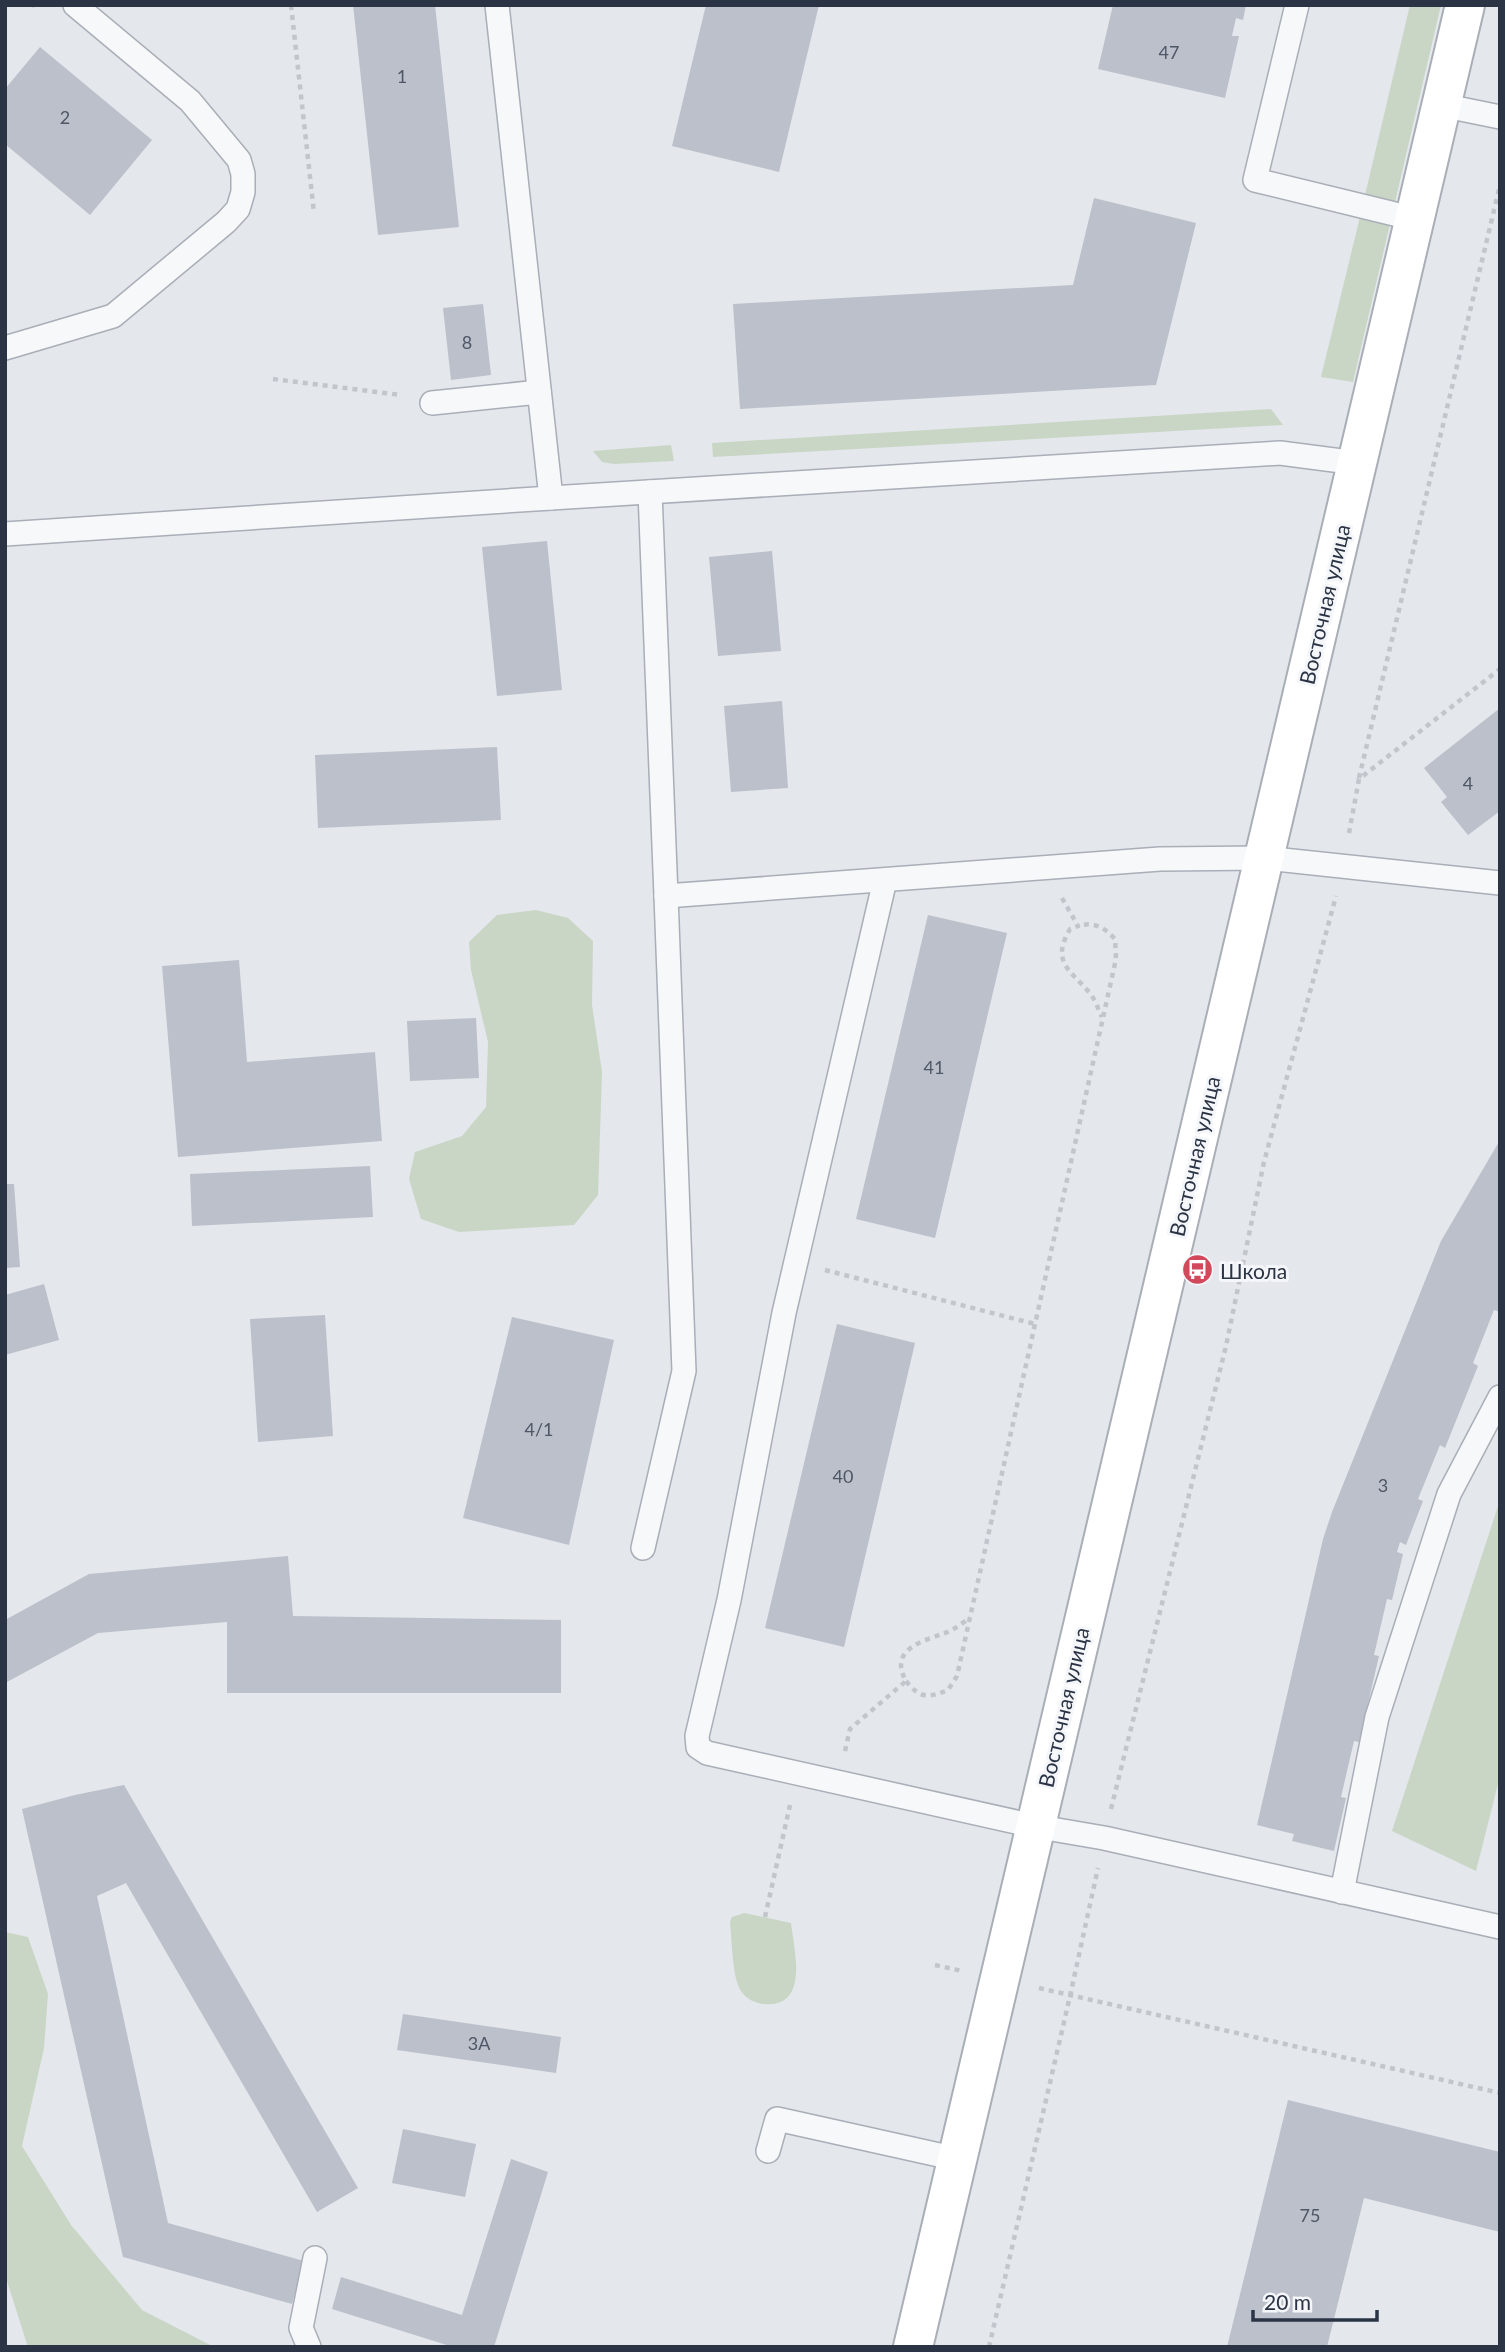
<svg xmlns="http://www.w3.org/2000/svg" width="1505" height="2352" font-family="Lato,sans-serif">
<style>
.green{fill:#c9d6c5}
.building{fill:#bbc0ca}
.lines{fill:none;stroke-linecap:round;stroke-linejoin:round}
.service-casing{stroke:#a9aeb7;stroke-width:26}
.secondary-casing{stroke:#a9aeb7;stroke-width:42}
.path{stroke:#c2c5cb;stroke-width:4.5;stroke-dasharray:5 5;stroke-linecap:butt}
.service{stroke:#f7f8fa;stroke-width:23}
.secondary{stroke:#fff;stroke-width:38}
.labels{text-anchor:middle;dominant-baseline:central;stroke-width:6;stroke-linejoin:round;paint-order:stroke}
.number-label{font-size:18px;fill:#4f5766}
.street-label{font-size:21px;fill:#2b3445;stroke:#f4f6f9}
.poi-label{font-size:21px;fill:#2b3445;stroke:#f4f6f9;text-anchor:start}
</style>
<rect width="100%" height="100%" fill="#e4e7ec"/>
<g class="green">
<polygon points="1410,5 1441,5 1395,202 1365,195"/>
<polygon points="1360,217 1390,224 1353,382 1321,377"/>
<polygon points="1271,409 1283,425 713,457 712,443"/>
<polygon points="671,445 674,461 614,464 602,462 593,451"/>
<polygon points="536,910 568,918 593,941 592,1005 602,1072 598,1195 574,1225 459,1232 421,1219 409,1179 415,1152 462,1136 486,1107 488,1042 471,970 469,942 497,915"/>
<polygon points="1500,1500 1500,1776 1476,1871 1392,1831"/>
<path d="M 744,1913 L 791,1923 C 794,1950 810,2008 764,2004 C 755,2003 746,1999 741,1991 C 732,1977 732,1940 730,1922 L 732,1917 Z"/>
<polygon points="5,1932 28,1937 48,1994 44,2048 22,2146 71,2225 142,2310 214,2347 28,2347 5,2275"/>
</g>
<g class="building">
<polygon points="353,5 435,5 459,227 378,235"/>
<polygon points="706,5 819,5 779,172 672,146"/>
<polygon points="1113,5 1246,5 1243,20 1236,18 1232,36 1239,36 1225,98 1098,69"/>
<polygon points="40,47 152,140 90,215 5,144 5,89"/>
<polygon points="1094,198 1196,223 1156,385 740,409 733,304 1073,285"/>
<polygon points="483,304 491,375 451,380 443,308"/>
<polygon points="547,541 562,690 497,696 482,547"/>
<polygon points="772,551 781,651 718,656 709,557"/>
<polygon points="782,701 788,788 731,792 724,706"/>
<polygon points="1500,708 1500,811 1468,835 1441,802 1447,797 1424,768"/>
<polygon points="497,747 501,820 318,828 315,755"/>
<polygon points="928,915 1007,933 935,1238 856,1219"/>
<polygon points="239,960 247,1062 375,1052 382,1141 178,1157 162,966"/>
<polygon points="476,1018 479,1078 410,1081 407,1021"/>
<polygon points="1500,1140 1500,1312 1494,1310 1473,1363 1478,1366 1445,1448 1440,1445 1418,1499 1423,1501 1406,1545 1400,1542 1397,1552 1403,1554 1392,1600 1387,1599 1374,1655 1379,1656 1359,1742 1354,1741 1341,1797 1346,1798 1334,1851 1292,1841 1294,1834 1257,1825 1323,1539 1332,1512 1441,1241"/>
<polygon points="370,1166 373,1217 192,1226 190,1174"/>
<polygon points="5,1184 14,1184 20,1267 5,1268"/>
<polygon points="44,1284 59,1340 5,1355 5,1295"/>
<polygon points="325,1315 333,1436 258,1442 250,1319"/>
<polygon points="512,1317 614,1340 569,1545 463,1518"/>
<polygon points="837,1324 915,1343 844,1647 765,1628"/>
<polygon points="288,1556 293,1616 561,1620 561,1693 227,1693 227,1622 98,1633 5,1683 5,1620 89,1574"/>
<polygon points="124,1785 358,2188 317,2212 126,1883 97,1896 168,2223 304,2261 292,2304 123,2257 22,1809 75,1795"/>
<polygon points="403,2014 561,2037 556,2073 397,2050"/>
<polygon points="1288,2100 1500,2152 1500,2232 1364,2198 1327,2347 1227,2347"/>
<polygon points="403,2129 476,2144 465,2197 392,2183"/>
<polygon points="511,2159 548,2172 494,2347 453,2347 332,2309 341,2277 462,2315"/>
</g>
<g class="lines">
<defs>
<g id="service">
<polyline points="497,5 551,498"/>
<polyline points="1297,5 1255,180 1415,219"/>
<polyline points="1441,105 1500,117"/>
<polyline points="5,348 113,316 226,222 238,209 243,192 243,174 239,160 190,101 75,5"/>
<polyline points="432,403 539,392"/>
<polyline points="650,492 666,896 1160,859 1265,858 1500,883"/>
<polyline points="5,534 551,498 1280,453 1357,463"/>
<polyline points="885,880 784,1313 729,1600 697,1736 698,1747 707,1753 1034,1826 1104,1838 1500,1927"/>
<polyline points="643,1548 684,1371 666,896"/>
<polyline points="1342,1892 1377,1717 1449,1494 1500,1397"/>
<polyline points="768,2151 777,2119 957,2159"/>
<polyline points="309,2347 301,2328 315,2258"/>
</g>
<polyline id="secondary" points="913,2347 1465,5"/>
</defs>
<use href="#service" class="service-casing"/>
<use href="#secondary" class="secondary-casing"/>
<g class="path">
<polyline points="291,5 314,213"/>
<polyline points="32,7 33,5"/>
<polyline points="273,379 401,395"/>
<polyline points="1359,778 1500,185"/>
<polyline points="1349,833 1359,779 1500,669"/>
<path d="M 1062,898 L 1078,926 L 1070,929 C 1051,962 1069,969 1089,992 C 1095,999 1098,1009 1102,1017"/>
<polyline points="825,1270 1035,1324"/>
<path d="M 906,1681 C 920,1699 929,1698 948,1690 L 957,1676 L 1116,959 L 1115,939 C 1105,928 1094,921 1078,926"/>
<path d="M 845,1751 L 850,1729 L 906,1681 C 888,1649 923,1641 945,1633 C 954,1630 962,1623 970,1618"/>
<polyline points="1111,1809 1226,1346 1264,1162 1336,896"/>
<polyline points="765,1917 790,1805"/>
<polyline points="935,1965 962,1971"/>
<polyline points="1039,1988 1500,2093"/>
<polyline points="989,2347 1070,1996 1098,1868"/>
</g>
<use href="#service" class="service"/>
<use href="#secondary" class="secondary"/>
</g>
<defs>
<symbol id="bus-disc" viewBox="-11 -11 22 22"><circle r="9.5" fill="#d1495b" stroke="#f4f6f9"/><path d="M-5-6H5V4H4V6H2V4H-2V6H-4V4H-5ZM-3.5-4V0h7V-4ZM-3.5 1.2v1.5H-2V1.2ZM2 1.2v1.5H3.5V1.2Z" fill="#fff"/></symbol>
</defs>
<g fill-rule="evenodd">
<use href="#bus-disc" x="1180" y="1252" width="35" height="35"/>
</g>
<g class="labels">
<g class="number-label">
<text x="1169" y="52">47</text>
<text x="402" y="76">1</text>
<text x="65" y="117">2</text>
<text x="467" y="342">8</text>
<text x="1468" y="783">4</text>
<text x="934" y="1067">41</text>
<text x="539" y="1429">4/1</text>
<text x="843" y="1476">40</text>
<text x="1383" y="1485">3</text>
<text x="479" y="2043">3А</text>
<text x="1310" y="2215">75</text>
</g>
<g class="street-label">
<text transform="translate(1324 604) rotate(-77)">Восточная улица</text>
<text transform="translate(1194 1156) rotate(-77)">Восточная улица</text>
<text transform="translate(1063 1707) rotate(-77)">Восточная улица</text>
</g>
<g class="poi-label">
<text x="1220" y="1270">Школа</text>
</g>
</g>
<rect width="1505" height="2352" fill="none" stroke="#2b3445" stroke-width="14"/>
<path d="M1253 2310v10h124v-10" fill="none" stroke="#2b3445" stroke-width="3.5"/>
<text x="1264" y="2310" font-size="21" fill="#2b3445" stroke="#f4f6f9" stroke-width="5" paint-order="stroke">20 m</text>
</svg>
